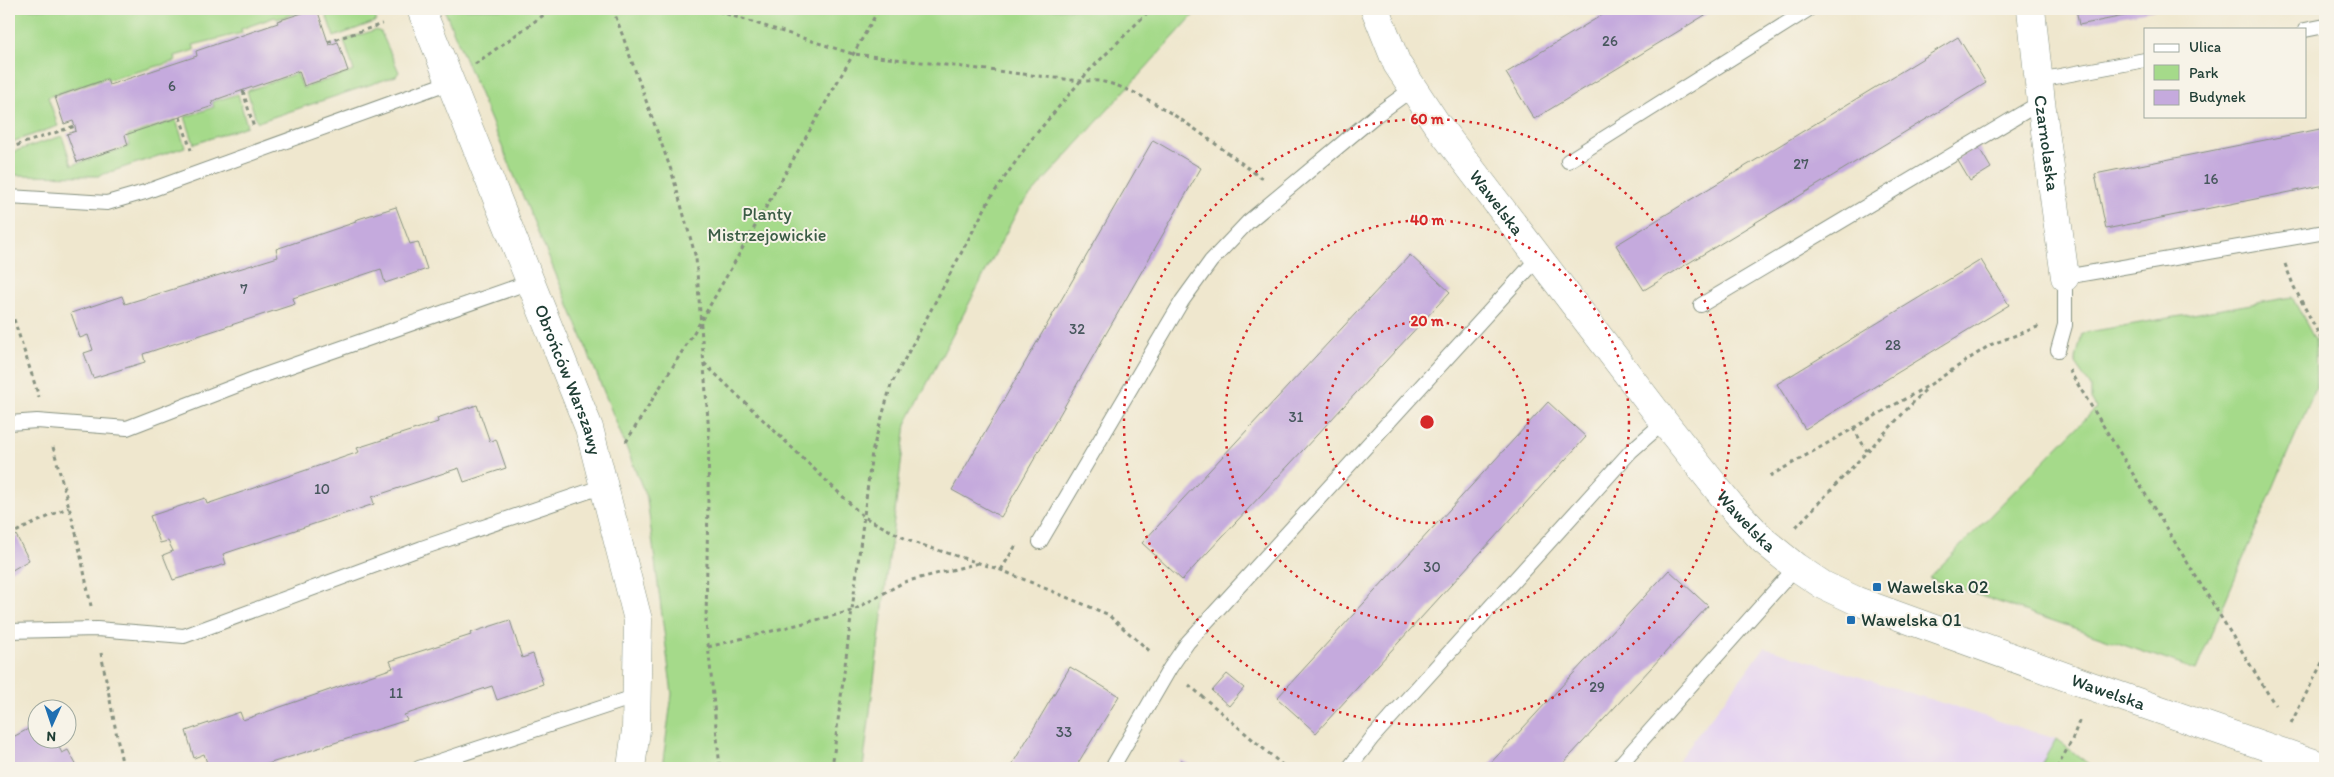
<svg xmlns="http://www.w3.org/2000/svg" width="2334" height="777" font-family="Itim,sans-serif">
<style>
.built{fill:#e5d3f1}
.green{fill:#a5da8a;stroke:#628c5f}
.building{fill:#c5aadd}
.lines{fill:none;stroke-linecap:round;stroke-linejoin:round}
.lane-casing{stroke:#879281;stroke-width:16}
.street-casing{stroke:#879281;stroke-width:29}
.path{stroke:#879281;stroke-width:3;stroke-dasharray:4 4;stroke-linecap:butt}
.lane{stroke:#fff;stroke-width:14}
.street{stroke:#fff;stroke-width:28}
.ring{fill:none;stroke:#d62828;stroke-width:2.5;stroke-dasharray:2.5 5}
.poi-dot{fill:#1f6fb2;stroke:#f7f3e8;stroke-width:2}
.labels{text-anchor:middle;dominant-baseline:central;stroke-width:4;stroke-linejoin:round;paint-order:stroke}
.number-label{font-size:15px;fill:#48585e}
.street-label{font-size:18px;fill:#1f3d34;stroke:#f7f3e8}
.park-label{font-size:18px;fill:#3a5c45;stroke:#f7f3e8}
.poi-label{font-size:18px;fill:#1f3d34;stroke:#f7f3e8;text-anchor:start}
.centre{fill:#d62828;stroke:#f7f3e8;stroke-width:2.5}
.ring-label{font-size:15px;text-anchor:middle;font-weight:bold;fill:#d62828;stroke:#f7f3e8;stroke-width:4;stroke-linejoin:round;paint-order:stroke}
</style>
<rect width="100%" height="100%" fill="#f7f3e8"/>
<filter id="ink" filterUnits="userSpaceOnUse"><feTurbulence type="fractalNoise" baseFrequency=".02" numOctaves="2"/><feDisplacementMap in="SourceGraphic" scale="10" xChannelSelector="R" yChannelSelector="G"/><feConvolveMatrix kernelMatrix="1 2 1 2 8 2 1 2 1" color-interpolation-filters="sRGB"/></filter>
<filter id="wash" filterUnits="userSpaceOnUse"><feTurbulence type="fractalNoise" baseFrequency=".0096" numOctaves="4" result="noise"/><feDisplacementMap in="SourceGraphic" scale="20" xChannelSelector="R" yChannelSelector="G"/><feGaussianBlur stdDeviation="1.12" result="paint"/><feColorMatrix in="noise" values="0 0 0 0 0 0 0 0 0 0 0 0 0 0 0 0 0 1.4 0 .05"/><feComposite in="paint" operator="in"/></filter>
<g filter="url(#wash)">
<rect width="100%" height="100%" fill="#efe7ce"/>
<polygon class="built" points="1765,647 2056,739 2039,768 1672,768"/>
<g class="green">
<polygon points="9,9 312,9 277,19 275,17 241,29 242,33 193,45 195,50 175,56 176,61 108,80 107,77 48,97 58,126 9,143"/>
<polygon points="324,9 371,9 377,21 334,37"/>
<polygon points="444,9 1199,9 1019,208 906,424 863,768 662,768 672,694 647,499 573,315"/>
<polygon points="375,30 381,32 399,72 396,76 258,122 256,119 247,91 297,73 303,88 354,71 344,40"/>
<polygon points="238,94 247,126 194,144 185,117 214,107 212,102"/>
<polygon points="176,120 185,147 98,176 9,175 9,153 62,136 72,165 130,146 127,136"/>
<polygon points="2292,297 2315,340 2316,387 2196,670 1929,578 2096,408 2091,399 2091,387 2075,364 2082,333"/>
<polygon points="2056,739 2094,768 2039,768"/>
</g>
<g id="blocks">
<g class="building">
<polygon points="315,9 317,9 329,45 338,42 348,71 304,86 299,71 212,101 213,106 125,135 128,145 77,162 67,134 76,131 75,126 73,121 64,124 55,97 107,79 109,85 197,56 196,51 278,23 277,21"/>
<polygon points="1612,9 1715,9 1534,119 1506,73"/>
<polygon points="2076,9 2154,9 2154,10 2079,25"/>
<polygon points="1958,37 1986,83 1644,290 1616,245"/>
<polygon points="2325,128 2325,185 2106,229 2095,174"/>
<polygon points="1153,140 1201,168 1001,517 952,490"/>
<polygon points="1978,146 1991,168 1970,181 1957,159"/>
<polygon points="396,207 410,244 418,242 427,269 385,283 381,269 293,298 295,304 143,354 145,362 93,378 84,353 93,350 88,335 80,338 71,313 122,296 125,304 278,257 276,249 356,222 355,220"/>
<polygon points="1410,255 1450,292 1182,580 1142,543"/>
<polygon points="1981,260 2009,305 1805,429 1777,384"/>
<polygon points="1548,402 1586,437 1316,733 1277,698"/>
<polygon points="477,405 490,442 496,439 506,468 464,482 459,468 372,497 374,504 223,554 226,564 173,580 163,555 173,551 168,541 160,543 150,516 205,498 207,504 359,452 357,448 438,422 437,418"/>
<polygon points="16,535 29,560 9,572 9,536 10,538"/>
<polygon points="1669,570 1708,606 1559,768 1486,768"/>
<polygon points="510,620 522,658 533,654 543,684 497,700 492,686 404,715 407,720 255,768 195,768 207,763 204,754 194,758 186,731 240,712 243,720 393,668 390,661 471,635 470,633"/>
<polygon points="1070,667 1119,696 1075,768 1010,768"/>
<polygon points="1227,674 1244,688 1229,706 1212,691"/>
<polygon points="38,724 38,740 55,740 62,753 68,750 78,768 9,768 9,739"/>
<polygon points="1181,760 1196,768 1176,768"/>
</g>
</g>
</g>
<g filter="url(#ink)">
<use href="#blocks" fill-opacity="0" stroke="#879281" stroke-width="1"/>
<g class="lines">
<defs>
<g id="lane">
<polyline points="2305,30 2325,26"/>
<polyline points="2039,80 2145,60"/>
<polyline points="1568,161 1809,9"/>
<polyline points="9,197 107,203 145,192 450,82"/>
<polyline points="1701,305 2041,102"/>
<polyline points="2058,350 2065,325 2065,277 2325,232"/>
<polyline points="9,423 37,421 127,428 256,378 530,282"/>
<polyline points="1040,542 1182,301 1211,261 1248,222 1375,116 1412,89"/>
<polyline points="9,631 97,629 184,636 422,548 604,486"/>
<polyline points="419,768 637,696"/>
<polyline points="1112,768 1170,668 1188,642 1539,257"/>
<polyline points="1349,768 1372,738 1631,451 1664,422"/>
<polyline points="1617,768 1796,567"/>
</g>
<g id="street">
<path id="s1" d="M 421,9 L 589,428 L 638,620 L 636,730 L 631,768"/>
<path id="s2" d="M 1375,9 L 1397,64 L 1436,123 L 1664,422 L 1731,506 L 1764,541 L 1796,567 L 1823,585 L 1857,601 L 2091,686 L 2325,767"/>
<path id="s3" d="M 2031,9 L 2041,102 L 2065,277"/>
</g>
</defs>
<use href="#lane" class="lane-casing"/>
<use href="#street" class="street-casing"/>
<g class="path">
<polyline points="613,9 672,173 696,258 709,434 706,623 720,768"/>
<path d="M 711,9 L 853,54 L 1081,81 C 1088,81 1097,80 1104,82 C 1154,93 1221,149 1263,179"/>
<polyline points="328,42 382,24"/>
<polyline points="475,64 552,9"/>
<polyline points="243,91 254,128"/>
<polyline points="180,117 191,150"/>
<polyline points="9,148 75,126"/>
<polyline points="2285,264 2294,287 2325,346"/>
<polyline points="9,304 39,397"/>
<polyline points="704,363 864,517 912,542 1001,570 1107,614 1152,653"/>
<polyline points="2069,370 2275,705"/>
<polyline points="1853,428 1867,451"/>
<polyline points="626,442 701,321 879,9"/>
<polyline points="53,447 77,537 91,606"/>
<polyline points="1770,476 1931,384 1990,345 2040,326"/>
<polyline points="1796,527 1927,388"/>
<polyline points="9,535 69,507"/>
<polyline points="1001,570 1016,545"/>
<polyline points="708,647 852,611 904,582 979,563"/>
<polyline points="101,653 123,768"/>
<polyline points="1189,685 1286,768"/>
<polyline points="2291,723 2325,657"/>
<polyline points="832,768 872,452 891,385 991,197 1031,140 1088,72 1151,9"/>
<polyline points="2057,768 2072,740 2080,719"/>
</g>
<use href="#lane" class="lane"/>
<use href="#street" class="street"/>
</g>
</g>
<g class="ring">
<circle cx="1427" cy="422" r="101"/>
<circle cx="1427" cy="422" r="202"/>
<circle cx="1427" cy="422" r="303"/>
</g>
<g class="poi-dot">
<rect x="1872" y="582" width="10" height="10" rx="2.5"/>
<rect x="1846" y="615" width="10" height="10" rx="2.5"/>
</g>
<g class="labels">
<g class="number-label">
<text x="1610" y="41">26</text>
<text x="172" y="86">6</text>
<text x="1801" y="164">27</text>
<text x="2211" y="179">16</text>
<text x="244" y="289">7</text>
<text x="1077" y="329">32</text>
<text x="1893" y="345">28</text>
<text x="1296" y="417">31</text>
<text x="322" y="489">10</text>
<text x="1432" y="567">30</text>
<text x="1597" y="687">29</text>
<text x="396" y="693">11</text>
<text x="1064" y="732">33</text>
</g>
<g class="street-label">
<text stroke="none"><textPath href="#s3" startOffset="135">Czarnolaska</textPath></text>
<text stroke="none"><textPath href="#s2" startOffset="230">Wawelska</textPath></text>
<text stroke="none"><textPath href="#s1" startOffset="399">Obrońców Warszawy</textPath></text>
<text stroke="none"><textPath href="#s2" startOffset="635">Wawelska</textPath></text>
<text stroke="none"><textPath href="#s2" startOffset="1040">Wawelska</textPath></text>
</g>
<g class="park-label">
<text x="767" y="214">Planty<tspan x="767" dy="21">Mistrzejowickie</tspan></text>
</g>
<g class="poi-label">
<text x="1887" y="587">Wawelska 02</text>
<text x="1861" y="620">Wawelska 01</text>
</g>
</g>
<circle cx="1427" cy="422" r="8" class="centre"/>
<g class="ring-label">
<text x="1427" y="124">60 m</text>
<text x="1427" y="225">40 m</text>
<text x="1427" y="326">20 m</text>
</g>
<rect width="2334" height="777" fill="none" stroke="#f7f3e8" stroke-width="30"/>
<rect x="2144" y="28" width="162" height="90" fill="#f7f3e8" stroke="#a1aaa0"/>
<rect x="2154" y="44" width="25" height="8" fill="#ffffff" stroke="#a1aaa0"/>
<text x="2189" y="52" font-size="15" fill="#1f3d34">Ulica</text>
<rect x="2154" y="65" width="25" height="15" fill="#a5da8a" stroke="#a1aaa0"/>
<text x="2189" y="78" font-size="15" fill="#1f3d34">Park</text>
<rect x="2154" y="90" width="25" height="15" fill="#c5aadd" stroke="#a1aaa0"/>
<text x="2189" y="102" font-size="15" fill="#1f3d34">Budynek</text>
<g transform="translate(52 724) rotate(183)"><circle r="24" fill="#f7f3e8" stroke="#a1aaa0"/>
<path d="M0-4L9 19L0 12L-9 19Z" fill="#1f6fb2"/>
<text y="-8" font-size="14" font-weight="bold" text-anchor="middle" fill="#1f3d34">N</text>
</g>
</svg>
